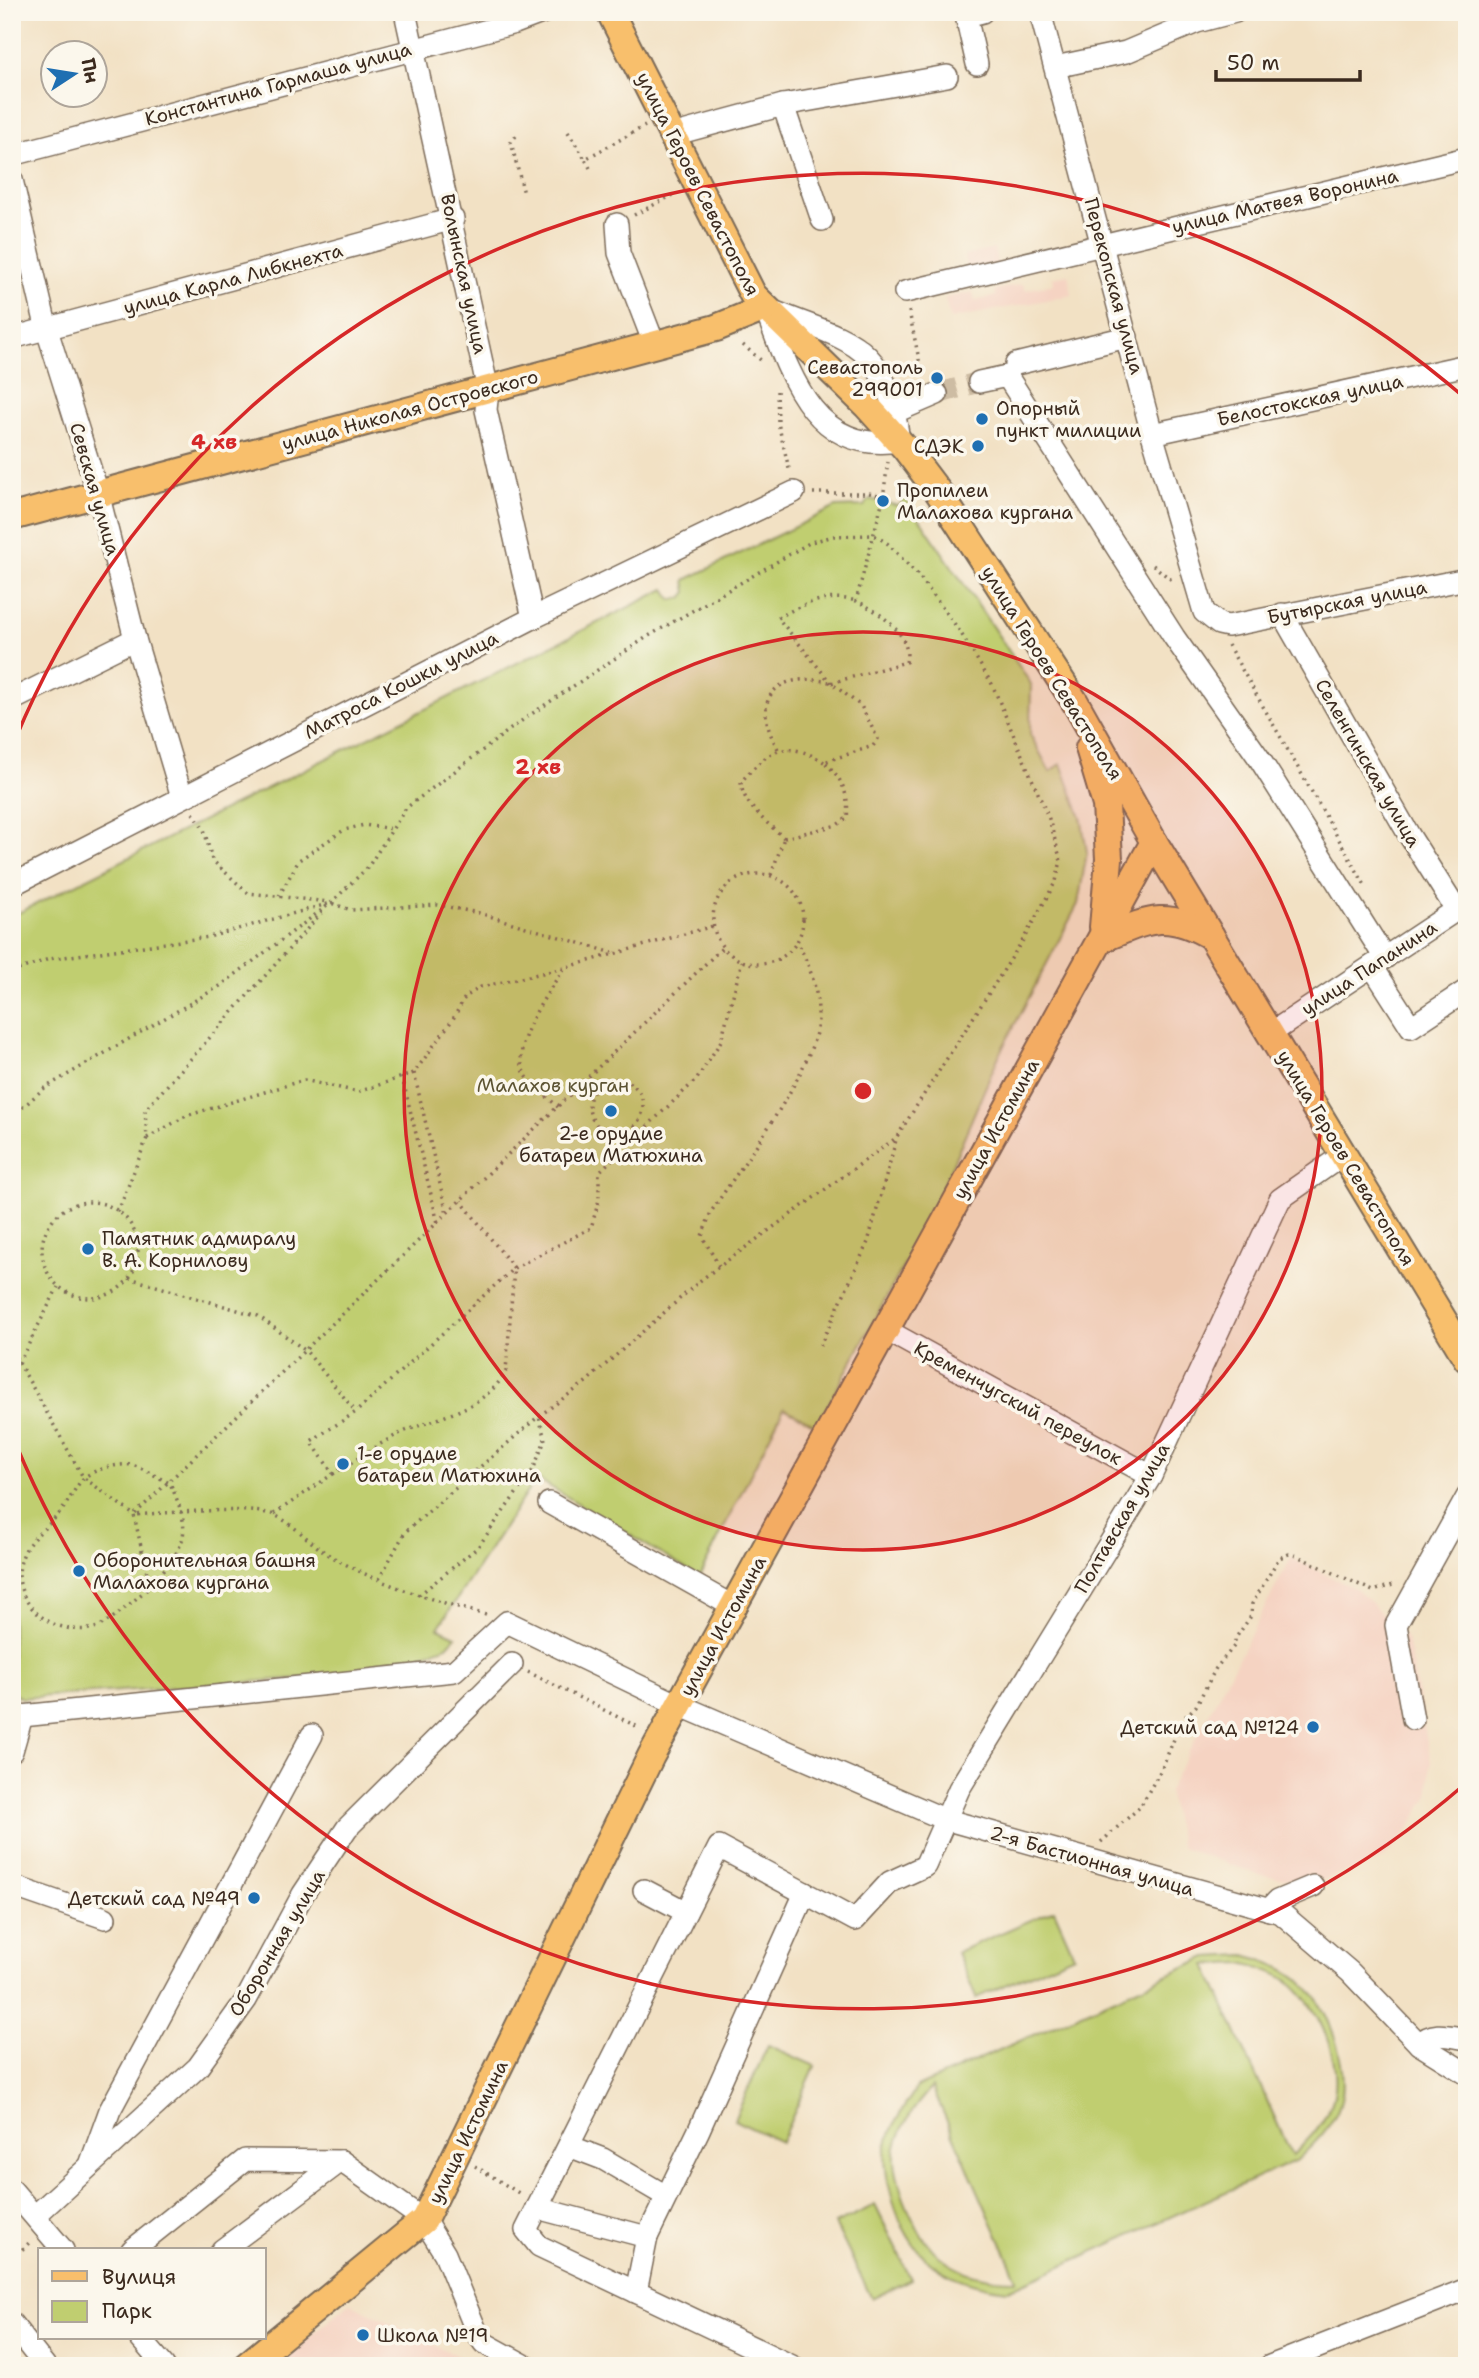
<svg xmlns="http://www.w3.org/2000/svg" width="1479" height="2378" font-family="'Shantell Sans',sans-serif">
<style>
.built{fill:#f5d3c2}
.green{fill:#c0ce70;stroke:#7e7c47;stroke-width:2;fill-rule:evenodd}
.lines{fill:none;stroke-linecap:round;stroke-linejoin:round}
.minor-tunnel{stroke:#cdbca3;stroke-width:21;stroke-dasharray:21 10;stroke-linecap:butt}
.minor-casing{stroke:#7b6a58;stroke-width:24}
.major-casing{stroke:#7b6a58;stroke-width:30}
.path{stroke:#7b6a58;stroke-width:3.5;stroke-dasharray:2 5;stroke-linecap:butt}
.minor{stroke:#fff;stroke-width:21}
.major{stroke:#f8bf6c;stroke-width:26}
.ring{fill:none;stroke:#d62828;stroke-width:3.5}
.poi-dot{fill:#1f6fb2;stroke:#fbf7ec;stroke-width:2.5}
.labels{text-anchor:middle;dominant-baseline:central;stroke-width:7;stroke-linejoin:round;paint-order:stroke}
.street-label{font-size:19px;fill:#3b2a1e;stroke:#fbf7ec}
.poi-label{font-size:19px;fill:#3b2a1e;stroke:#fbf7ec;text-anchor:start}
.park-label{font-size:19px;fill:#5c5332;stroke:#fbf7ec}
.centre{fill:#d62828;stroke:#fbf7ec;stroke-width:3.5}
.ring-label{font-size:21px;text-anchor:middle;font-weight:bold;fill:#d62828;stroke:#fbf7ec;stroke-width:7;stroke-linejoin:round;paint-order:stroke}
</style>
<rect width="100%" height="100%" fill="#fbf7ec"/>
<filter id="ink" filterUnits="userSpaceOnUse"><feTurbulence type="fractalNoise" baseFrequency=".0143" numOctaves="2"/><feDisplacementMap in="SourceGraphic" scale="14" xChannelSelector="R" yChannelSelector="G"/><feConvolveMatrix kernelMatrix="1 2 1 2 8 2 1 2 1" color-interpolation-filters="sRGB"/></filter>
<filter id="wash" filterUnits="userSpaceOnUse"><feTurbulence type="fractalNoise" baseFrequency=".00686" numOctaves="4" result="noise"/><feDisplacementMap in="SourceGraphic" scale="28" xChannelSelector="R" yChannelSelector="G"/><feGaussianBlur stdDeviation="1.57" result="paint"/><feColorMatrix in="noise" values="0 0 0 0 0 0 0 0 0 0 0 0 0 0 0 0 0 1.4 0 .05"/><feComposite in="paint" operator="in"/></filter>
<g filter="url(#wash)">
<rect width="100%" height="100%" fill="#f2e1c4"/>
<g class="built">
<polygon points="994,249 998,265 967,272 964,256"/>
<polygon points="1068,274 1072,295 950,319 945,298 973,292 975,301 996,296 995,290 1023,284 1025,290 1054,284 1053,277"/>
<polygon points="1291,1558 1358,1590 1407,1639 1431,1761 1428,1797 1407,1832 1383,1859 1309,1884 1254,1873 1181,1847 1168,1791"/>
<polygon points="350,2303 478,2366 274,2366"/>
</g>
<g class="green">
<polygon points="905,497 1031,684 1030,734 1050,772 1061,764 1081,817 1087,852 1078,904 1001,1051 929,1219 817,1426 784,1408 699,1577 536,1478 438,1628 456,1636 447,1646 373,1673 22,1698 12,1693 12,916 665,589 672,600 682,598 687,592 685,580 836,507 864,506 870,499 899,506"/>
<polygon points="1054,1910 1074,1955 976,1998 957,1952"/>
<path d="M 1245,1955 C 1266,1961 1286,1968 1303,1983 C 1330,2007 1350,2070 1340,2104 C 1333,2126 1313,2145 1297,2160 L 1008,2290 C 946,2283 909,2260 892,2197 C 888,2183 883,2163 886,2149 C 890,2126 905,2106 917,2087 L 1207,1957 ZM 1242,1963 C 1262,1968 1285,1975 1299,1991 C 1323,2017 1345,2071 1331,2105 C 1323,2125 1307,2141 1292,2156 L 1206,1965 ZM 932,2087 L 1017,2279 L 1017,2280 C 955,2280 926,2257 904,2199 C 899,2185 892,2162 896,2147 C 902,2123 916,2104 932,2087 Z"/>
<polygon points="768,2045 815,2066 781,2142 734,2120"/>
<polygon points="875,2205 911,2279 872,2299 835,2224"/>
</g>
</g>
<g filter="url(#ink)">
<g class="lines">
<polyline class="minor-tunnel" points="937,394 979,382"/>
<defs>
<g id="minor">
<polyline points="405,12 488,390 486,410 533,618"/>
<polyline points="1040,12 1152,434 1204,612 1219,624 1228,626 1467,579"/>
<polyline points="977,64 966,16 982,12"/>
<polyline points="1055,67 1126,52 1197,22 1235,12"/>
<polyline points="783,105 947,76"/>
<polyline points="672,135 783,105 822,220"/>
<polyline points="12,155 515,23 544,12"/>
<polyline points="12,180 47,330 98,493 135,639 182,797"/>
<polyline points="617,224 619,253 653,341"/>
<polyline points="905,292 1467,158"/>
<path d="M 765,308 C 850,342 886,339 899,441 C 813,455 789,372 765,308 Z"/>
<polyline points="12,338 453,219"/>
<polyline points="1016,364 1127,337"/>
<polyline points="979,382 1007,376 1174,637 1259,758 1385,958"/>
<polyline points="895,412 937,394"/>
<polyline points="1152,434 1467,365"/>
<polyline points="1282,614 1409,835 1457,911"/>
<polyline points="12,700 135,639"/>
<polyline points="12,885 533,618 794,492"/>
<polyline points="1372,966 1411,1027 1467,990"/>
<polyline points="1271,1033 1467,903"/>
<polyline points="886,1330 1151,1476"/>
<polyline points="549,1503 734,1607"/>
<polyline points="22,1716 454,1671 507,1622 679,1705 944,1819 1281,1913 1350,1972 1419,2044 1467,2074"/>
<polyline points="1413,1719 1396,1625 1467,1497"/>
<polyline points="12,1751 22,1716"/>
<polyline points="12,1886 105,1918"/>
<polyline points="644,1890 686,1912"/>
<polyline points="1269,1910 1277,1901 1313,1886"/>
<path d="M 1419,2044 C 1432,2030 1449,2036 1467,2039"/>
<polyline points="569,2146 603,2159 666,2196"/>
<polyline points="91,2162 110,2110 312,1735"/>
<polyline points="12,2190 63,2250"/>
<polyline points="537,2208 647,2237"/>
<polyline points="36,2215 198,2067 246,2000 303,1894 347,1828 512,1664"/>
<polyline points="132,2250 245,2160 341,2161 424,2220 445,2254 477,2333 484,2343 526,2366"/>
<polyline points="222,2250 341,2161"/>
<polyline points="636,2292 647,2237 698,2132 805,1893"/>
<polyline points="12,2324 45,2366"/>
<polyline points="140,2338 164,2366"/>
<polyline points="792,2366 539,2246 526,2230 719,1847 855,1920 890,1882 925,1866 959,1789 1151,1476 1280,1199 1343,1155"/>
<polyline points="1270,2366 1467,2289"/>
</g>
<g id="major">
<polyline points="610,12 753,295 867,406 905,448 939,493 1075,702 1154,842 1467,1359"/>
<polyline points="12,517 716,328 765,308"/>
<polyline points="1089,748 1106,805 1109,859 1103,927"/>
<path d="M 1102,939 C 1148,920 1165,909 1211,936"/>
<polyline points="246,2366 424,2220 651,1756 1154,842"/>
</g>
</defs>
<use href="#minor" class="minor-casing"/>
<use href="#major" class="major-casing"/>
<g class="path">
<polyline points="568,132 585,159"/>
<polyline points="516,136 511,142 524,194"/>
<polyline points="590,168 585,159 645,126"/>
<polyline points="634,215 677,193"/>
<polyline points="909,311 923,379"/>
<polyline points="743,345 763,362"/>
<polyline points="777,391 778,423 790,473"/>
<polyline points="813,493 869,493 884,496"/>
<polyline points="883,498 888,462"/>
<polyline points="1153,565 1174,582"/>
<polyline points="1228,645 1366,887"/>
<path d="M 831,683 L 778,618 C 801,604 829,593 856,601"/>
<path d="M 778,749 C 749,699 775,671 829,682"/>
<polyline points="193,813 204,829 212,860 248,893 329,902"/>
<path d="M 784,838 L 837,825 L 847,818 C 850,795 841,776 824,762 L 873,746 L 878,739 L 861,706 L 831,683 L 906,662 C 913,635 878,610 856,601 L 882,503"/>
<path d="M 784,838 C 768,823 742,805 741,782 C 767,751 785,738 824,762"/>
<circle cx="758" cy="919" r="45"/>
<polyline points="771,875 784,838"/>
<polyline points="279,896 299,860 344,830 364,825 393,829"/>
<polyline points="12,972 49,959 209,937 331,903 351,910 438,905 479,913 613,953"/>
<polyline points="414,1073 447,1214"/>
<polyline points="402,1077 438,1223"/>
<circle cx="616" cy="1106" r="27"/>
<polyline points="586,1080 595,1090"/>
<path d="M 558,1107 C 548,1097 530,1084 524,1072 C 511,1041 548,993 564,968"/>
<polyline points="12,1117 43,1089 220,986 331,903 368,867 406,808 524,719 647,637 811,542 834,536 874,535 887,543 919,576 959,630 992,684 1049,819 1061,861 1056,881 1023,940 896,1138 702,1279 586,1382 539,1416 405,1532 378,1581"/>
<polyline points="147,1138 186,1116 304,1080 358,1092 414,1073 453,1019 465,997 481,987 564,968 713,926"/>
<circle cx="90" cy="1250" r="48"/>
<polyline points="118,1212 147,1138 145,1110 324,910"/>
<path d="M 719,1266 L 702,1236 L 711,1212 C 740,1167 816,1069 818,1019 C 819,992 810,965 797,942"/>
<polyline points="129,1278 258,1316 306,1351 356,1412"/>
<polyline points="820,1346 868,1242 896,1140"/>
<polyline points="12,1351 19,1363"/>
<polyline points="12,1363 19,1363 83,1477 134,1515 723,947"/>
<polyline points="19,1363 58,1287"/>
<path d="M 333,1474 C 355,1461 376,1445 399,1434 C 435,1417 486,1410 506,1371 L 514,1268 L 461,1201"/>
<polyline points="274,1514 333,1474 311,1441 356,1412 514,1268 591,1228 599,1200 599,1172 697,1079 721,1041 742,961"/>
<path d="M 150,1587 C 186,1543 194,1537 170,1483 C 158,1478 144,1468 131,1465 C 118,1463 89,1470 81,1481 C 72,1492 67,1506 57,1516 C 47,1527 35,1535 27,1547 C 0,1594 47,1638 94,1628 C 108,1625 137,1597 150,1587 L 134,1515 C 161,1513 254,1506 274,1515 C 293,1523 309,1542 326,1553 C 376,1584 430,1599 486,1615"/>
<polyline points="419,1595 478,1547 533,1470 545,1440 539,1416"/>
<polyline points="528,1672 640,1728"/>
<polyline points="1101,1842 1140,1807 1162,1768 1182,1720 1196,1706 1216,1668 1235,1645 1235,1639 1251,1616 1252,1604 1279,1558 1289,1554 1297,1556 1373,1591 1396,1584"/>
<polyline points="475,2166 522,2195"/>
<polyline points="12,2259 31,2241"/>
</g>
<use href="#minor" class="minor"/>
<use href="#major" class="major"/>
</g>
</g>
<circle cx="863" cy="1091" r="459" fill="#d62828" fill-opacity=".12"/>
<g class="ring">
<circle cx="863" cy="1091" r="459"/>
<path d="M1465 1784A918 918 0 0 1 15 1442M15 740A918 918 0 0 1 1465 398"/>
</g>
<g class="poi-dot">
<circle cx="937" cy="378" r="7"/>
<circle cx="982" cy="419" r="7"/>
<circle cx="978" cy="446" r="7"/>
<circle cx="883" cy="501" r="7"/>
<circle cx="611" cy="1111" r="7"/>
<circle cx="88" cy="1249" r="7"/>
<circle cx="343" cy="1464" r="7"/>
<circle cx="79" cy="1571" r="7"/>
<circle cx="1313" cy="1727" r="7"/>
<circle cx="254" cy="1898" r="7"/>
<circle cx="363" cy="2335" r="7"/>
</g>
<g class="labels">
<g class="street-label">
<text transform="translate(278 84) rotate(-15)">Константина Гармаша улица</text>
<text transform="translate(698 184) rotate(63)">улица Героев Севастополя</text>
<text transform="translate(1285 201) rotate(-13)">улица Матвея Воронина</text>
<text transform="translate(464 274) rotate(78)">Волынская улица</text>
<text transform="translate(233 279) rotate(-15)">улица Карла Либкнехта</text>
<text transform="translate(1114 286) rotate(75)">Перекопская улица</text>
<text transform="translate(1310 400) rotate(-12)">Белостокская улица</text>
<text transform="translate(410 410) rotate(-15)">улица Николая Островского</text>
<text transform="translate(95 489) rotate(74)">Севская улица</text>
<text transform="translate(1347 602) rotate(-11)">Бутырская улица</text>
<text transform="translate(1052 673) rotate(58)">улица Героев Севастополя</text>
<text transform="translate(401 685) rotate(-27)">Матроса Кошки улица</text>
<text transform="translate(1368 763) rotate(60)">Селенгинская улица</text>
<text transform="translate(1369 968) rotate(-33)">улица Папанина</text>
<text transform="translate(996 1129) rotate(-61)">улица Истомина</text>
<text transform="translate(1346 1158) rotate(59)">улица Героев Севастополя</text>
<text transform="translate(1018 1403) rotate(29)">Кременчугский переулок</text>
<text transform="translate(1122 1518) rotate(-60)">Полтавская улица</text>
<text transform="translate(723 1626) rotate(-61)">улица Истомина</text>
<text transform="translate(1092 1861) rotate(16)">2-я Бастионная улица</text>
<text transform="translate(277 1943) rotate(-59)">Оборонная улица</text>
<text transform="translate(468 2132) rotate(-64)">улица Истомина</text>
</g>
<g class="poi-label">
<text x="923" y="367" text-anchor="end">Севастополь<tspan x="923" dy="22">299001</tspan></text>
<text x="996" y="408">Опорный<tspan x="996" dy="22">пункт милиции</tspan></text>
<text x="964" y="446" text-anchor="end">СДЭК</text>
<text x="897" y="490">Пропилеи<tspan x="897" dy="22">Малахова кургана</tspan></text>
<text x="611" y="1133" text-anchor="middle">2-е орудие<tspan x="611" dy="22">батареи Матюхина</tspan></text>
<text x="102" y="1238">Памятник адмиралу<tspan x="102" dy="22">В. А. Корнилову</tspan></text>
<text x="357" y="1453">1-е орудие<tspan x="357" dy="22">батареи Матюхина</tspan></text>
<text x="93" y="1560">Оборонительная башня<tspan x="93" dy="22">Малахова кургана</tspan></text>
<text x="1299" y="1727" text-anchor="end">Детский сад №124</text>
<text x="240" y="1898" text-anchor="end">Детский сад №49</text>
<text x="377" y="2335">Школа №19</text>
</g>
<g class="park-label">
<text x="553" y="1085">Малахов курган</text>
</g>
</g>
<circle cx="863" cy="1091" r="10" class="centre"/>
<g class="ring-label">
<text x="214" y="449">4 хв</text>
<text x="538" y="774">2 хв</text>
</g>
<rect width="1479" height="2378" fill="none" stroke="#fbf7ec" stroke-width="42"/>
<rect x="38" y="2248" width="228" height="91" fill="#fbf7ec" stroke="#aea59a" stroke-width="2"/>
<rect x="52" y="2271" width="35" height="10" fill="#f8bf6c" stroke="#aea59a" stroke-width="2"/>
<text x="102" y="2284" font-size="21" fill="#3b2a1e">Вулиця</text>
<rect x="52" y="2301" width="35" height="21" fill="#c0ce70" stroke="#aea59a" stroke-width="2"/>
<text x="102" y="2318" font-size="21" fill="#3b2a1e">Парк</text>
<g transform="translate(74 74) rotate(78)"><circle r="33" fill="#fbf7ec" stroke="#aea59a" stroke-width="2"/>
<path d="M0-5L12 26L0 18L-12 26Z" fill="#1f6fb2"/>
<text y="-10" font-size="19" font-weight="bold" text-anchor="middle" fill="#3b2a1e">Пн</text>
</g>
<path d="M1216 70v10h144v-10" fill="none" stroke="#3b2a1e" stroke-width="3.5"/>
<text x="1227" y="70" font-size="21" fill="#3b2a1e" stroke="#fbf7ec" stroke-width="5" paint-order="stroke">50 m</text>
</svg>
